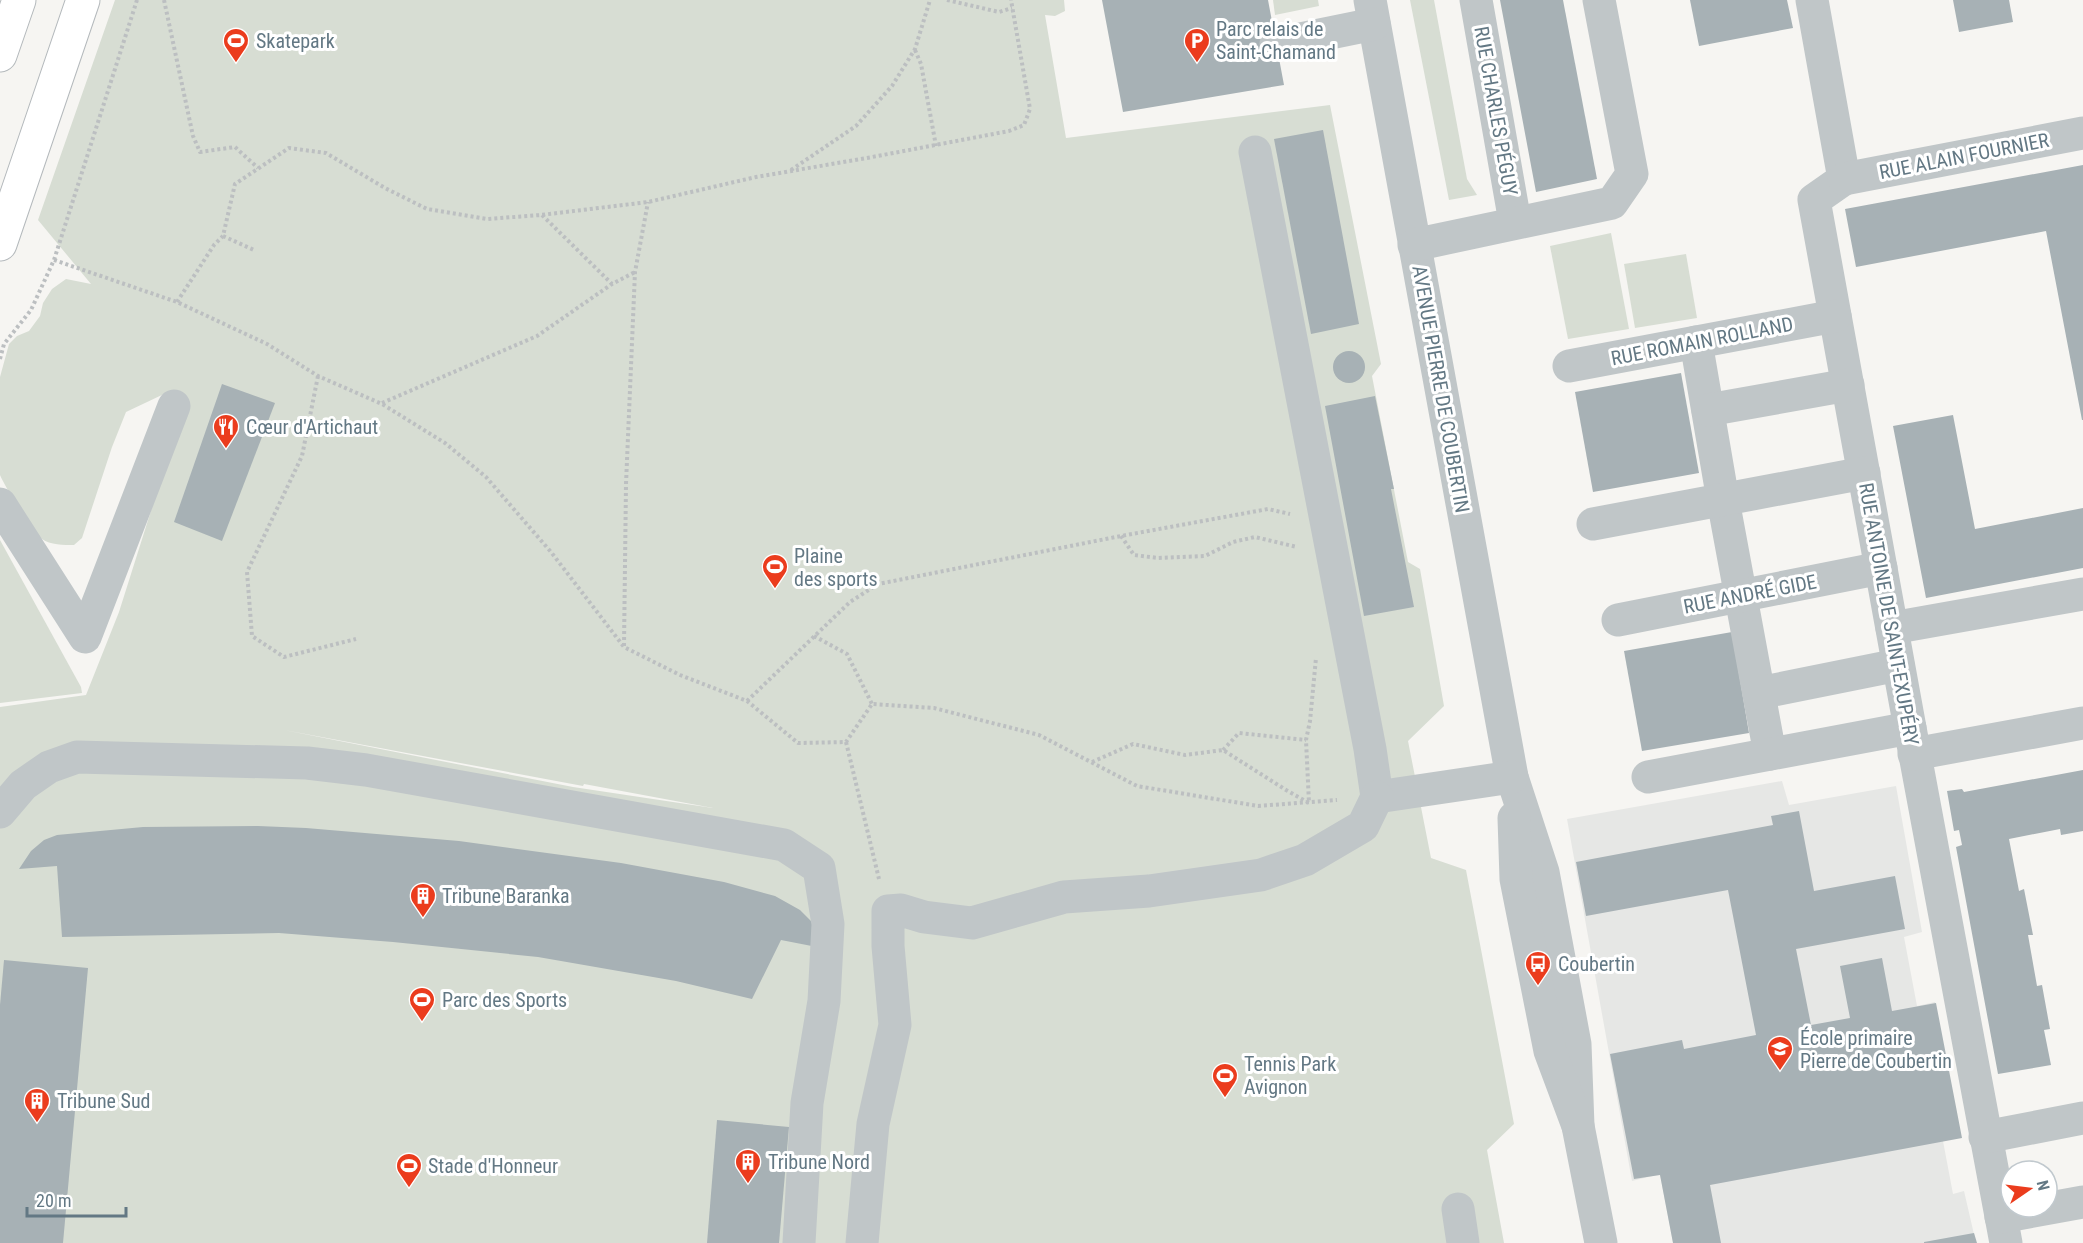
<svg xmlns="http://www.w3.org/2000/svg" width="2083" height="1243" font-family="'Roboto Condensed',sans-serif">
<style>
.built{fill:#e6e7e5}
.green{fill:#d7ddd3;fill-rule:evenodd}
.building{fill:#a7b1b5}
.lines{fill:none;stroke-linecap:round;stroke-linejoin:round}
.major-casing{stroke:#b4b9bc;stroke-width:35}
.path{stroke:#bcbfc1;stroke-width:4;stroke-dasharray:3 3;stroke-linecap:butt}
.minor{stroke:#c0c6c8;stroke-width:33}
.major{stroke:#fff;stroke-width:33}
.labels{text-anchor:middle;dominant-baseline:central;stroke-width:6;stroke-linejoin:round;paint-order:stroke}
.poi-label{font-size:20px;fill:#637884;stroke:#fff;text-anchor:start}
.street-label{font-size:20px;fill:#637884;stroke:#fff}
</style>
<rect width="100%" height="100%" fill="#f6f5f2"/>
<polygon class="built" points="1782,781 1789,805 1896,786 1922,932 1904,937 1917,1006 1935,1002 1961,1137 1943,1141 1953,1194 1964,1191 1976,1243 1673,1243 1660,1174 1632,1181 1567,819"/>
<g class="green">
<path d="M 115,0 L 1064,0 L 1065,11 L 1055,16 L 1045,15 L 1066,138 L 1330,105 L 1381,364 L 1372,376 L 1408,562 L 1420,569 L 1444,706 L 1408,741 L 1431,858 L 1466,870 L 1514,1124 L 1487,1150 L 1504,1243 L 0,1243 L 0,707 L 86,695 L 119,612 L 186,400 L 164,394 L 126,412 L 112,447 L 82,538 L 74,545 C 64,545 50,545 42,539 C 32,532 5,487 0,475 L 0,377 L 9,344 L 17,336 L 29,331 L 40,316 L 43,303 L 52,289 L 66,279 L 91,284 L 38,220 ZM 284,730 L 583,786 L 584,784 L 713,808 L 573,787 Z"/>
<polygon points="1273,0 1318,0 1319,6 1275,15"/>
<polygon points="1410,0 1434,0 1467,179 1477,195 1449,200"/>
<polygon points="1611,233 1629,329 1568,339 1550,246"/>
<polygon points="1686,254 1697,318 1635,328 1624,264"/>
<polygon points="0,540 81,687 82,693 0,703"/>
</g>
<g class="building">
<polygon points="1102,0 1268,0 1284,85 1123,112"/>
<polygon points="1500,0 1563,0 1597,179 1536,192"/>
<polygon points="1690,0 1787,0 1793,28 1699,46"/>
<polygon points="1953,0 2009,0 2013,22 1959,32"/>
<polygon points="1323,130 1359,324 1311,334 1274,139"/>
<polygon points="2083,165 2083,420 2082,420 2046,231 1856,267 1845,209"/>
<circle cx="1349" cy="367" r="16"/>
<polygon points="1681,373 1699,473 1593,492 1575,392"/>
<polygon points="222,384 275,403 222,541 174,522"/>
<polygon points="1375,396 1394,489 1391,489 1414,607 1364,616 1325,406"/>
<polygon points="1953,415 1975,529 2083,508 2083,568 1926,598 1893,426"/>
<polygon points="1732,632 1749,733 1642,751 1624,651"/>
<polygon points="2083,770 2083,831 2061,835 2060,829 2009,839 2019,891 2024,889 2033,935 2028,935 2037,986 2042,985 2050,1029 2044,1030 2051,1065 1998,1074 1956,847 1962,845 1959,830 1954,831 1947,791 1962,789 1964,792"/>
<polygon points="1799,811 1814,891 1895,876 1905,929 1796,949 1811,1025 1850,1018 1840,966 1882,958 1892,1011 1936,1003 1962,1138 1710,1185 1721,1243 1673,1243 1660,1175 1634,1179 1610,1054 1682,1040 1684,1049 1756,1035 1728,890 1586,916 1576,862 1773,825 1771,816"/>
<polygon points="258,826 306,828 459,841 621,863 724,882 775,896 800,910 812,922 822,948 781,940 752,999 676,981 538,957 393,942 279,933 62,937 57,866 19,869 31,851 44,840 57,835 143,827"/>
<polygon points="4,960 88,968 63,1243 0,1243 0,1005"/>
<polygon points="717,1120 789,1127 779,1243 707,1243"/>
<polygon points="1974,1233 1977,1243 1924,1243 1924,1242"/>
</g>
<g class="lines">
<defs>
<g id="major">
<polyline points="0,55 19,0"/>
<polyline points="0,244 83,0"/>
</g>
</defs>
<use href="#major" class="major-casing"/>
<g class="path">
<polyline points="164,0 193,136 200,152 235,147 258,168"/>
<polyline points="947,0 999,12 1012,8"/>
<polyline points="915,50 921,64 936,146"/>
<polyline points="791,170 856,126 892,86 915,49 930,0"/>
<polyline points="542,215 612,284"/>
<polyline points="223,236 254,250"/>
<polyline points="54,260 177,302 267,344 318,376 382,404 445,443 486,477 551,552 624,647 680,675 747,701 798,743 846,742 872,704 934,708 1039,735 1137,786 1258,806 1337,800"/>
<polyline points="177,302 214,245 223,236 235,184 289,148 326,153 385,188 427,209 487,219 541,215 648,202 756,177 867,158 1009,131 1024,125 1030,109 1011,0"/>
<polyline points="0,359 4,344 31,310 54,260 137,0"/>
<polyline points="318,376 302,456 247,572 252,636 284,657 356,639"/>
<polyline points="382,403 537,336 612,284 635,272"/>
<polyline points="1121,536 1134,555 1158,558 1205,556 1233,542 1255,537 1297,547"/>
<polyline points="814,636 847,654 872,704"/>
<polyline points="624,646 626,484 635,272 648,202"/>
<polyline points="747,701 850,602 878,584 1121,536 1268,509 1290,514"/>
<polyline points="846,742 879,879"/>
<polyline points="1223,750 1239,733 1306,740"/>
<polyline points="1092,762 1133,744 1185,755 1223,750 1286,790 1309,803 1306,740 1310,721 1316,658"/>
</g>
<g class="minor">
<polyline points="1370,0 1512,777 1543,872 1575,1044 1578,1126"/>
<polyline points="1476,0 1515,222"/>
<polyline points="1812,0 1844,179 1814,200 1910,728 2006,1243"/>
<polyline points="1276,44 1374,24"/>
<polyline points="1255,152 1370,749 1377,797 1512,777"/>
<polyline points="1844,179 2083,133"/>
<polyline points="1414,245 1612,203 1632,174 1599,0"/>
<polyline points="1696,342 1723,500 1770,754"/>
<polyline points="1569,366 1835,316"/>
<polyline points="1708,410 1848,385"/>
<polyline points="0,504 85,637 174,406"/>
<polyline points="1593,524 1864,473"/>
<polyline points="1618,620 1881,568"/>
<polyline points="1892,628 2083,594"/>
<polyline points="1759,693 1898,665"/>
<polyline points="1914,754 2083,723"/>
<polyline points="1648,777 1910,728"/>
<polyline points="0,812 23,785 49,767 77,757 307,763 366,770 784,845 819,868 828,924 824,1001 807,1103 799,1243"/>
<polyline points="1514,818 1516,879 1550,1051 1578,1126 1601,1243"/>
<polyline points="1985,1137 2083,1118"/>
<polyline points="1458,1209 1463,1243"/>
<polyline points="2001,1217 2083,1202"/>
<polyline points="862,1243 873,1124 895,1025 888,946 888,911 901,910 924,917 972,923 1064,897 1149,891 1261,875 1305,860 1363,826 1377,797"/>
</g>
<use href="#major" class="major"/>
</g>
<defs>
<symbol id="stadium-pin" viewBox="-11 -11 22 30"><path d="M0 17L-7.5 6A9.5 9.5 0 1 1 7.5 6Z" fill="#eb3c1d" stroke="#fff"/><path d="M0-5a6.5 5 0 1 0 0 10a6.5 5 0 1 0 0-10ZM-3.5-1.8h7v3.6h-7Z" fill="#fff"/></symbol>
<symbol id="parking-pin" viewBox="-11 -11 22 30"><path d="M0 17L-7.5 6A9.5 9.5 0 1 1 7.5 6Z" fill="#eb3c1d" stroke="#fff"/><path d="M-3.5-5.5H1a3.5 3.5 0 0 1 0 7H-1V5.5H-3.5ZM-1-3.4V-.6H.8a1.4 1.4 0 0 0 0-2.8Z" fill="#fff"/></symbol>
<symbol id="restaurant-pin" viewBox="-11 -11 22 30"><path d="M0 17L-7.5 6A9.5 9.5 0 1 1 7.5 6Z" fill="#eb3c1d" stroke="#fff"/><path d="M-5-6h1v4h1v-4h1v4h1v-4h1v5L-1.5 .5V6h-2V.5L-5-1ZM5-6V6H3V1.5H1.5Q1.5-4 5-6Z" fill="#fff"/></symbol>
<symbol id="building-pin" viewBox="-11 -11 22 30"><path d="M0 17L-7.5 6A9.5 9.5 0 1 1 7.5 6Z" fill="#eb3c1d" stroke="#fff"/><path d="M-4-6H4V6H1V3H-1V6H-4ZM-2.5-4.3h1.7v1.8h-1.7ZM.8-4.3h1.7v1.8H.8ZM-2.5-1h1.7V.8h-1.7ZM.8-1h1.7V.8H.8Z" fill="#fff"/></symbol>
<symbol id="bus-pin" viewBox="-11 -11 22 30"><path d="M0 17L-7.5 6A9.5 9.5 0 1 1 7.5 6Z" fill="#eb3c1d" stroke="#fff"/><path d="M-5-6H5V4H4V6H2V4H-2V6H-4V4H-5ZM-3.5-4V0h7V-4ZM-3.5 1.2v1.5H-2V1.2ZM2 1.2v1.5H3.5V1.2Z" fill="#fff"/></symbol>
<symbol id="school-pin" viewBox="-11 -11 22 30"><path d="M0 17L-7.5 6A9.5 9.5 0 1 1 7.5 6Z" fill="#eb3c1d" stroke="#fff"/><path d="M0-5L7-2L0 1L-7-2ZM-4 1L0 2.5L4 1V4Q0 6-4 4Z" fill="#fff"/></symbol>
</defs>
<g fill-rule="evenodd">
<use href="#stadium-pin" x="221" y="26" width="30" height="40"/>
<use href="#parking-pin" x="1182" y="26" width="30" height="40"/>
<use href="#restaurant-pin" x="211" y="412" width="30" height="40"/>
<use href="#stadium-pin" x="760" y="552" width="30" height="40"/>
<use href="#building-pin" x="408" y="881" width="30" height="40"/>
<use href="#bus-pin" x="1523" y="949" width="30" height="40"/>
<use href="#stadium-pin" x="407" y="985" width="30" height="40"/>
<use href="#school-pin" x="1765" y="1034" width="30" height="40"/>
<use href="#stadium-pin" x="1210" y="1061" width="30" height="40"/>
<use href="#building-pin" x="22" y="1086" width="30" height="40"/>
<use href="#building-pin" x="733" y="1147" width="30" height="40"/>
<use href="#stadium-pin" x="394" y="1151" width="30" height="40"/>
</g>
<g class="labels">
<g class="poi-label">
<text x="1216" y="29">Parc relais de<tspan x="1216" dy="23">Saint-Chamand</tspan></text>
<text x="256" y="41">Skatepark</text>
<text x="246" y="427">Cœur d'Artichaut</text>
<text x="794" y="556">Plaine<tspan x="794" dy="23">des sports</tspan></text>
<text x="442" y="896">Tribune Baranka</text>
<text x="1558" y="964">Coubertin</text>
<text x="442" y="1000">Parc des Sports</text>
<text x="1800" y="1038">École primaire<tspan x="1800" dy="23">Pierre de Coubertin</tspan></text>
<text x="1244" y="1064">Tennis Park<tspan x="1244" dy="23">Avignon</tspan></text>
<text x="57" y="1101">Tribune Sud</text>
<text x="768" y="1162">Tribune Nord</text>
<text x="428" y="1166">Stade d'Honneur</text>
</g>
<g class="street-label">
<text transform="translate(1496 111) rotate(80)">RUE CHARLES PÉGUY</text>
<text transform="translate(1964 156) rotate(-11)">RUE ALAIN FOURNIER</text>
<text transform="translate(1702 341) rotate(-11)">RUE ROMAIN ROLLAND</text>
<text transform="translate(1441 389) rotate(80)">AVENUE PIERRE DE COUBERTIN</text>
<text transform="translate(1750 594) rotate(-11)">RUE ANDRÉ GIDE</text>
<text transform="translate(1889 614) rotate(80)">RUE ANTOINE DE SAINT-EXUPÉRY</text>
</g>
</g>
<g transform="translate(2029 1189) rotate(76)"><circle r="28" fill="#ffffff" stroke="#c1c9ce" stroke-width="1.5"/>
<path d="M0-4.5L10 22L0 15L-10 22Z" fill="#eb3c1d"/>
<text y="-9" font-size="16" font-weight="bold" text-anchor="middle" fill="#637884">N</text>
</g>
<path d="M27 1207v9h99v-9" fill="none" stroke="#637884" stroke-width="3"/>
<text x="36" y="1207" font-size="18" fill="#637884" stroke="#ffffff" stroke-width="4.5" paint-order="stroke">20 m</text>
</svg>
